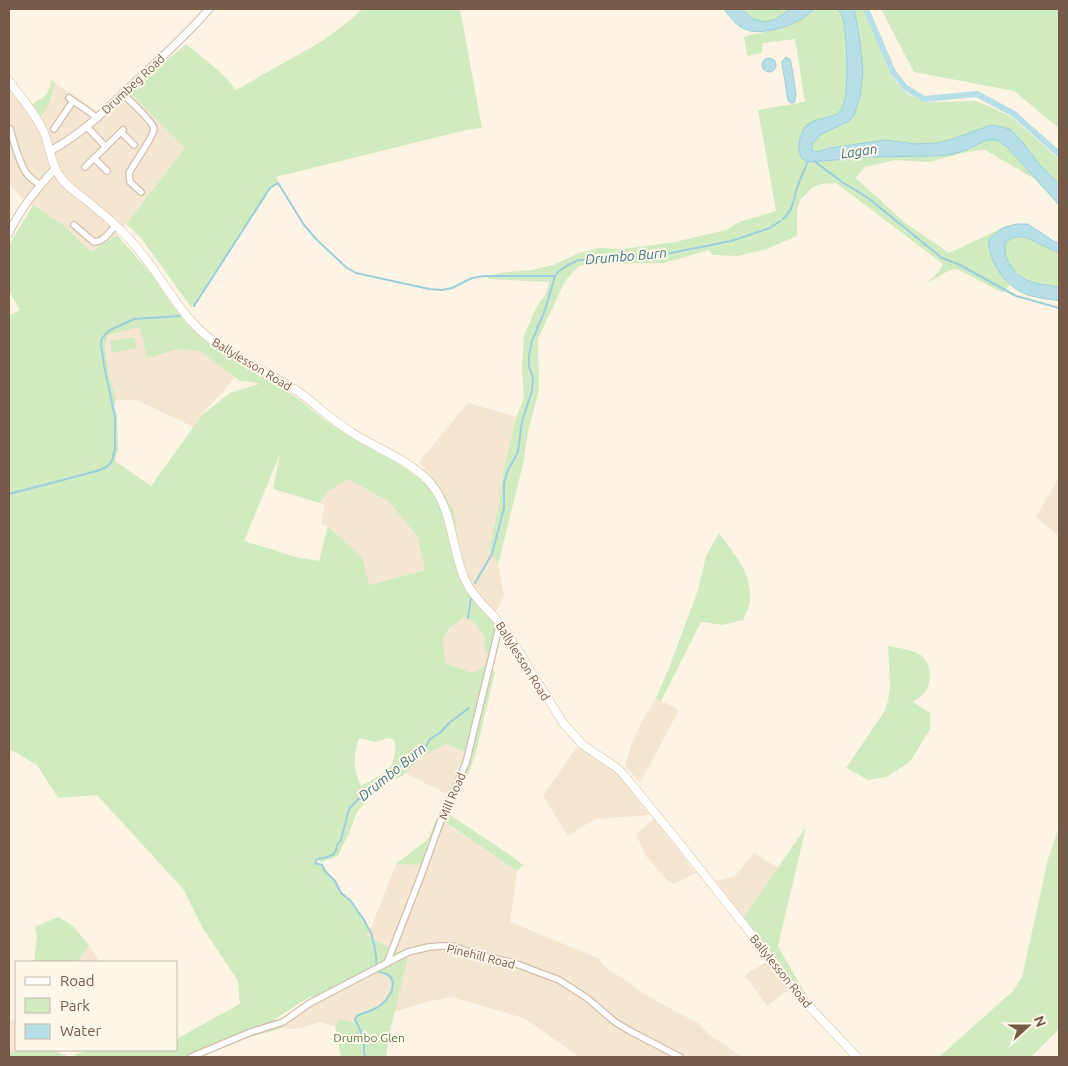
<svg xmlns="http://www.w3.org/2000/svg" width="1068" height="1066" font-family="Ubuntu,sans-serif">
<style>
.residential{fill:#f5e6d1}
.green{fill:#d1ebc1;fill-rule:evenodd}
.water{fill:#b7dfe8;stroke:#9ccfda}
.lines{fill:none;stroke-linecap:round;stroke-linejoin:round}
.stream{stroke:#9ccfda;stroke-width:2}
.canal{stroke:#b7dfe8;stroke-width:6}
.minor-casing{stroke:#d1beac;stroke-width:8}
.tertiary-casing{stroke:#d1beac;stroke-width:9}
.secondary-casing{stroke:#d4bda9;stroke-width:9}
.minor{stroke:#fff;stroke-width:5.5}
.tertiary{stroke:#fff;stroke-width:7}
.secondary{stroke:#fff;stroke-width:8}
.labels{text-anchor:middle;dominant-baseline:central;stroke-width:4;stroke-linejoin:round;paint-order:stroke}
.street-label{font-size:12px;fill:#765a48;stroke:#fff7ea}
.park-label{font-size:12px;fill:#507d3f;stroke:#fff7ea}
.water-label{font-size:14px;font-style:italic;fill:#3e7683;stroke:#fff7ea}
</style>
<rect width="100%" height="100%" fill="#fdf4e3"/>
<g class="residential">
<polygon points="55,83 68,92 72,93 103,117 129,92 185,148 117,235 91,252 63,225 23,199 11,186 9,177 9,86 33,121 41,117 52,98"/>
<polygon points="140,327 147,357 206,341 245,366 202,415 194,427 136,400 116,400 109,375 105,347 107,335"/>
<polygon points="468,403 516,417 504,468 499,504 489,550 498,565 504,595 496,612 482,600 468,576 459,547 437,483 419,462"/>
<polygon points="1059,477 1059,536 1036,517"/>
<polygon points="348,479 388,501 417,536 425,570 368,585 363,559 328,526 321,524 325,505 320,503 327,492"/>
<polygon points="464,615 474,623 484,635 485,652 490,654 487,664 473,673 447,664 442,646 444,635"/>
<polygon points="656,698 679,710 640,783 625,765 631,746 640,725"/>
<polygon points="446,744 466,752 463,764 447,794 405,773 420,758"/>
<polygon points="578,745 609,767 620,777 650,815 595,819 568,836 543,796"/>
<polygon points="654,819 696,873 673,884 667,880 645,855 636,834"/>
<polygon points="444,822 517,871 510,922 598,958 604,966 654,1000 698,1023 710,1035 742,1057 580,1057 524,1018 451,997 427,1002 394,1012 407,957 365,935 370,930 373,923 396,864 428,864"/>
<polygon points="754,853 778,868 744,917 716,881 735,876"/>
<polygon points="89,945 100,962 77,962"/>
<polygon points="768,961 790,989 767,1006 745,975"/>
<polygon points="376,972 380,974 386,974 389,978 391,988 387,997 380,1005 356,1015 354,1023 341,1019 335,1026 319,1022 301,1028 290,1029 283,1028 281,1026 313,1003"/>
<polygon points="16,1016 16,1050 28,1050 9,1053 9,1020 14,1021"/>
</g>
<g class="green">
<path d="M 362,9 L 460,9 L 482,128 L 466,130 L 276,177 L 278,183 L 270,188 L 194,306 L 191,307 L 141,238 L 126,224 L 185,148 L 129,92 L 186,44 C 203,58 223,72 236,90 L 324,40 L 354,17 Z"/>
<path d="M 741,9 L 791,9 C 781,17 768,26 754,20 C 749,18 745,12 741,9 Z"/>
<path d="M 815,9 L 838,9 C 840,12 842,15 843,19 C 847,35 850,94 843,108 C 833,125 795,116 800,145 C 800,150 803,155 804,160 L 811,162 L 870,157 L 930,156 L 966,150 L 987,140 L 997,140 L 1007,147 L 1035,179 L 985,150 L 967,152 L 929,162 L 895,160 L 865,167 L 856,178 L 904,222 L 949,253 L 1002,228 L 989,239 C 988,258 999,272 1010,285 L 1003,293 L 957,269 L 948,271 L 926,284 L 939,271 L 943,264 L 836,183 L 821,184 L 812,188 L 801,199 L 797,210 L 797,236 L 767,249 L 738,256 L 713,255 L 709,250 L 664,263 L 587,264 L 579,266 L 565,281 L 538,339 L 539,390 L 528,432 L 523,464 L 498,565 L 489,550 L 499,504 L 504,468 L 516,417 L 524,398 L 522,366 L 524,335 L 537,306 L 546,293 L 549,282 L 490,279 L 485,276 L 508,272 L 532,270 L 553,265 L 579,253 L 598,248 L 623,249 L 675,242 L 726,230 L 739,222 L 776,211 L 758,110 L 805,102 L 795,39 L 763,43 L 762,53 L 747,56 L 744,37 C 760,32 780,30 795,23 C 802,19 809,13 815,9 Z"/>
<polygon points="854,9 864,9 888,69 896,82 908,94 925,102 976,101 996,109 1014,119 1059,159 1059,184 1039,165 1023,143 1011,130 953,139 937,143 915,144 886,140 830,148 816,152 812,150 812,144 820,135 849,121 862,59 855,13"/>
<polygon points="881,9 1059,9 1059,128 1014,91 914,72"/>
<path d="M 51,80 L 55,83 C 52,97 49,107 41,117 L 32,104 C 45,96 49,97 51,80 Z"/>
<path d="M 33,205 L 63,225 L 91,252 L 117,235 L 153,276 L 165,295 L 186,323 L 206,341 L 293,395 L 328,422 L 360,443 L 396,462 L 418,477 L 424,469 L 437,483 L 454,511 L 459,547 L 468,576 L 482,600 L 496,612 L 497,626 L 490,654 L 485,652 L 484,635 L 474,623 L 464,616 C 442,636 439,634 447,664 L 473,673 L 487,664 L 495,672 L 475,756 L 467,777 L 447,813 L 512,856 L 523,865 L 517,871 L 445,822 L 428,865 L 396,864 L 428,839 L 447,794 L 463,764 L 466,752 L 446,744 L 420,758 L 402,776 L 379,786 L 357,812 L 349,833 L 338,856 L 322,862 L 317,859 L 315,861 L 315,863 L 322,865 L 325,871 L 335,881 L 341,893 L 350,900 L 364,920 L 370,930 L 366,935 L 408,957 L 391,1027 L 386,1057 L 341,1057 L 335,1026 L 341,1019 L 354,1023 L 354,1019 L 356,1015 L 380,1005 L 387,997 L 391,988 L 389,978 L 386,974 L 380,974 L 376,972 L 317,1001 L 311,996 L 275,1019 L 283,1028 L 244,1039 L 200,1057 L 9,1057 L 9,1053 L 28,1050 L 54,1050 L 70,1057 L 88,1050 L 176,1050 L 176,1039 L 240,1004 L 238,981 L 202,927 L 183,889 L 97,795 L 58,798 L 37,765 L 13,751 L 9,752 L 9,315 L 20,310 L 9,291 L 9,245 ZM 140,327 L 147,358 L 178,349 L 200,351 L 240,381 L 251,382 L 259,384 L 230,393 L 202,415 L 151,486 L 115,461 L 118,449 L 117,416 L 114,406 L 116,400 L 109,375 L 105,347 L 107,335 ZM 280,454 L 273,489 L 320,503 L 327,492 L 348,479 L 388,501 L 417,536 L 425,570 L 369,585 L 363,559 L 328,526 L 319,561 L 296,557 L 244,541 ZM 359,738 L 376,742 L 388,738 L 393,739 L 396,746 L 392,765 L 381,775 L 361,786 C 353,771 353,755 359,738 Z"/>
<path d="M 1014,237 L 1025,237 L 1059,253 L 1059,287 C 1037,283 1019,284 1008,261 C 1005,255 1004,250 1006,242 Z"/>
<polygon points="134,337 137,348 112,353 110,341"/>
<path d="M 719,533 C 734,553 753,575 750,601 C 750,607 745,614 743,620 L 723,625 L 701,622 L 661,701 L 656,698 L 669,668 L 698,590 L 706,556 Z"/>
<path d="M 888,646 C 898,648 910,649 919,654 C 931,660 933,681 925,692 C 923,696 916,699 913,702 L 930,713 L 930,729 L 910,762 L 886,777 L 868,780 L 846,768 L 884,712 L 888,701 L 890,685 Z"/>
<polygon points="806,827 778,946 809,1000 744,917"/>
<polygon points="1059,827 1059,1029 1031,1057 939,1057 1013,991 1022,977 1048,859"/>
<polygon points="58,917 72,925 89,945 77,962 34,962 37,936 35,927"/>
</g>
<g class="water">
<path d="M 724,9 L 741,9 L 753,19 L 763,22 L 774,20 L 791,9 L 815,9 C 809,13 803,19 796,22 C 784,28 759,35 747,30 C 737,27 730,17 724,9 Z"/>
<path d="M 838,9 L 854,9 L 858,29 L 862,59 L 863,72 L 860,96 L 854,115 L 849,121 L 820,135 L 812,144 L 812,150 L 816,152 L 830,148 L 886,140 L 915,144 L 937,143 L 953,139 L 991,125 L 1003,127 L 1011,130 L 1023,143 L 1040,165 L 1059,184 L 1059,205 L 1007,147 L 997,140 L 987,140 L 966,150 L 949,155 L 930,156 L 870,157 L 811,162 C 809,162 806,161 804,160 C 795,153 799,132 807,125 C 816,117 833,120 841,110 C 850,99 847,34 843,19 C 842,15 840,12 838,9 Z"/>
<polygon points="786,57 790,59 791,62 796,95 795,101 793,103 790,103 788,101 782,63 782,61"/>
<circle cx="769" cy="65" r="7"/>
<path d="M 1016,224 L 1028,224 L 1055,242 L 1059,242 L 1059,253 L 1025,237 L 1014,237 L 1006,242 C 1004,250 1005,255 1008,261 C 1019,284 1037,283 1059,287 L 1059,301 C 1050,299 1037,298 1028,295 C 1006,287 988,263 989,239 L 1002,228 Z"/>
</g>
<g class="lines">
<g class="stream">
<polyline points="814,161 842,182 868,198 942,258 958,264 1016,296 1059,308"/>
<path d="M 783,219 C 793,209 793,204 796,191 C 799,181 804,171 808,161"/>
<polyline points="194,306 270,188 278,183 304,225 317,240 347,268 356,273 429,289 442,290 452,288 472,278 485,276 555,276"/>
<polyline points="9,494 82,475 100,470 108,466 112,461 115,449 115,417 104,365 101,343 102,338 110,330 134,319 180,316"/>
<polyline points="475,583 492,554 504,508 504,483 507,472 518,452 522,421 532,391 533,377 529,367 529,355 532,341 545,310 555,276 559,271 568,265 579,260 656,256 731,241 770,228 780,221"/>
<polyline points="468,618 471,598"/>
<polyline points="377,966 375,949 371,933 364,920 350,900 341,893 335,881 325,871 322,865 315,863 317,859 327,857 333,855 336,850 337,845 341,840 349,809 365,792 376,782 389,776 400,768 405,759 414,753 425,748 430,739 441,732 449,723 469,708"/>
<path d="M 366,1057 L 364,1053 L 364,1039 L 355,1019 L 357,1016 C 365,1012 376,1010 382,1004 C 394,993 400,975 379,972 L 378,970"/>
</g>
<polyline class="canal" points="866,9 893,72 905,87 924,99 977,94 1014,114 1059,154"/>
<defs>
<g id="minor">
<path d="M 123,94 C 129,100 153,121 154,129 C 154,136 133,165 129,173 L 130,182 L 141,192"/>
<polyline points="69,98 91,113 97,119"/>
<polyline points="87,127 106,147"/>
<path d="M 10,129 C 14,143 18,159 25,171 C 28,177 35,181 40,185"/>
<polyline points="54,129 73,101"/>
<polyline points="121,132 134,145"/>
<polyline points="94,158 107,171"/>
<polyline points="85,167 123,130"/>
<path d="M 74,225 L 94,242 C 103,242 110,232 116,225"/>
<polyline points="387,963 422,873 441,820 466,763 500,623"/>
<polyline points="191,1057 251,1032 283,1022 310,1003 408,952 429,947 441,946 453,946 472,953 514,963 559,980 587,998 615,1022 630,1031 680,1057"/>
</g>
<g id="tertiary">
<path d="M 50,151 C 82,134 107,109 133,84 C 159,60 186,36 209,9"/>
<path d="M 9,233 C 20,209 37,188 55,169"/>
</g>
<path id="secondary" d="M 9,81 C 21,98 37,115 45,135 C 50,148 51,164 59,175 C 64,184 73,190 81,196 C 91,204 101,212 111,221 C 128,236 143,254 156,273 C 173,297 188,323 213,341 C 239,360 269,373 296,390 C 315,403 331,420 351,432 C 378,450 410,459 431,484 C 454,512 451,551 466,582 C 476,602 494,614 507,632 L 563,723 L 583,745 L 617,768 L 624,775 L 681,845 L 805,1002 L 857,1057"/>
</defs>
<use href="#minor" class="minor-casing"/>
<use href="#tertiary" class="tertiary-casing"/>
<use href="#secondary" class="secondary-casing"/>
<use href="#minor" class="minor"/>
<use href="#tertiary" class="tertiary"/>
<use href="#secondary" class="secondary"/>
</g>
<g class="labels">
<g class="street-label">
<text transform="translate(133 84) rotate(-43)">Drumbeg Road</text>
<text transform="translate(252 364) rotate(31)">Ballylesson Road</text>
<text transform="translate(523 661) rotate(58)">Ballylesson Road</text>
<text transform="translate(452 796) rotate(-67)">Mill Road</text>
<text transform="translate(481 956) rotate(14)">Pinehill Road</text>
<text transform="translate(781 971) rotate(51)">Ballylesson Road</text>
</g>
<g class="park-label">
<text x="369" y="1037">Drumbo Glen</text>
</g>
<g class="water-label">
<text transform="translate(859 151) rotate(-8)">Lagan</text>
<text transform="translate(626 256) rotate(-5)">Drumbo Burn</text>
<text transform="translate(392 772) rotate(-39)">Drumbo Burn</text>
</g>
</g>
<rect width="1068" height="1066" fill="none" stroke="#765a48" stroke-width="20"/>
<rect x="15" y="961" width="162" height="90" fill="#fff7ea" stroke="#c8b8a9"/>
<rect x="25" y="977" width="25" height="8" fill="#ffffff" stroke="#c8b8a9"/>
<text x="60" y="986" font-size="15" fill="#765a48">Road</text>
<rect x="25" y="998" width="25" height="15" fill="#d1ebc1" stroke="#c8b8a9"/>
<text x="60" y="1011" font-size="15" fill="#765a48">Park</text>
<rect x="25" y="1024" width="25" height="15" fill="#b7dfe8" stroke="#c8b8a9"/>
<text x="60" y="1036" font-size="15" fill="#765a48">Water</text>
<g transform="translate(1028 1026) rotate(69)" stroke="#fff7ea" stroke-width="4" paint-order="stroke">
<path d="M0-4L9 19L0 12L-9 19Z" fill="#765a48"/>
<text y="-8" font-size="14" font-weight="bold" text-anchor="middle" fill="#765a48">N</text>
</g>
</svg>
